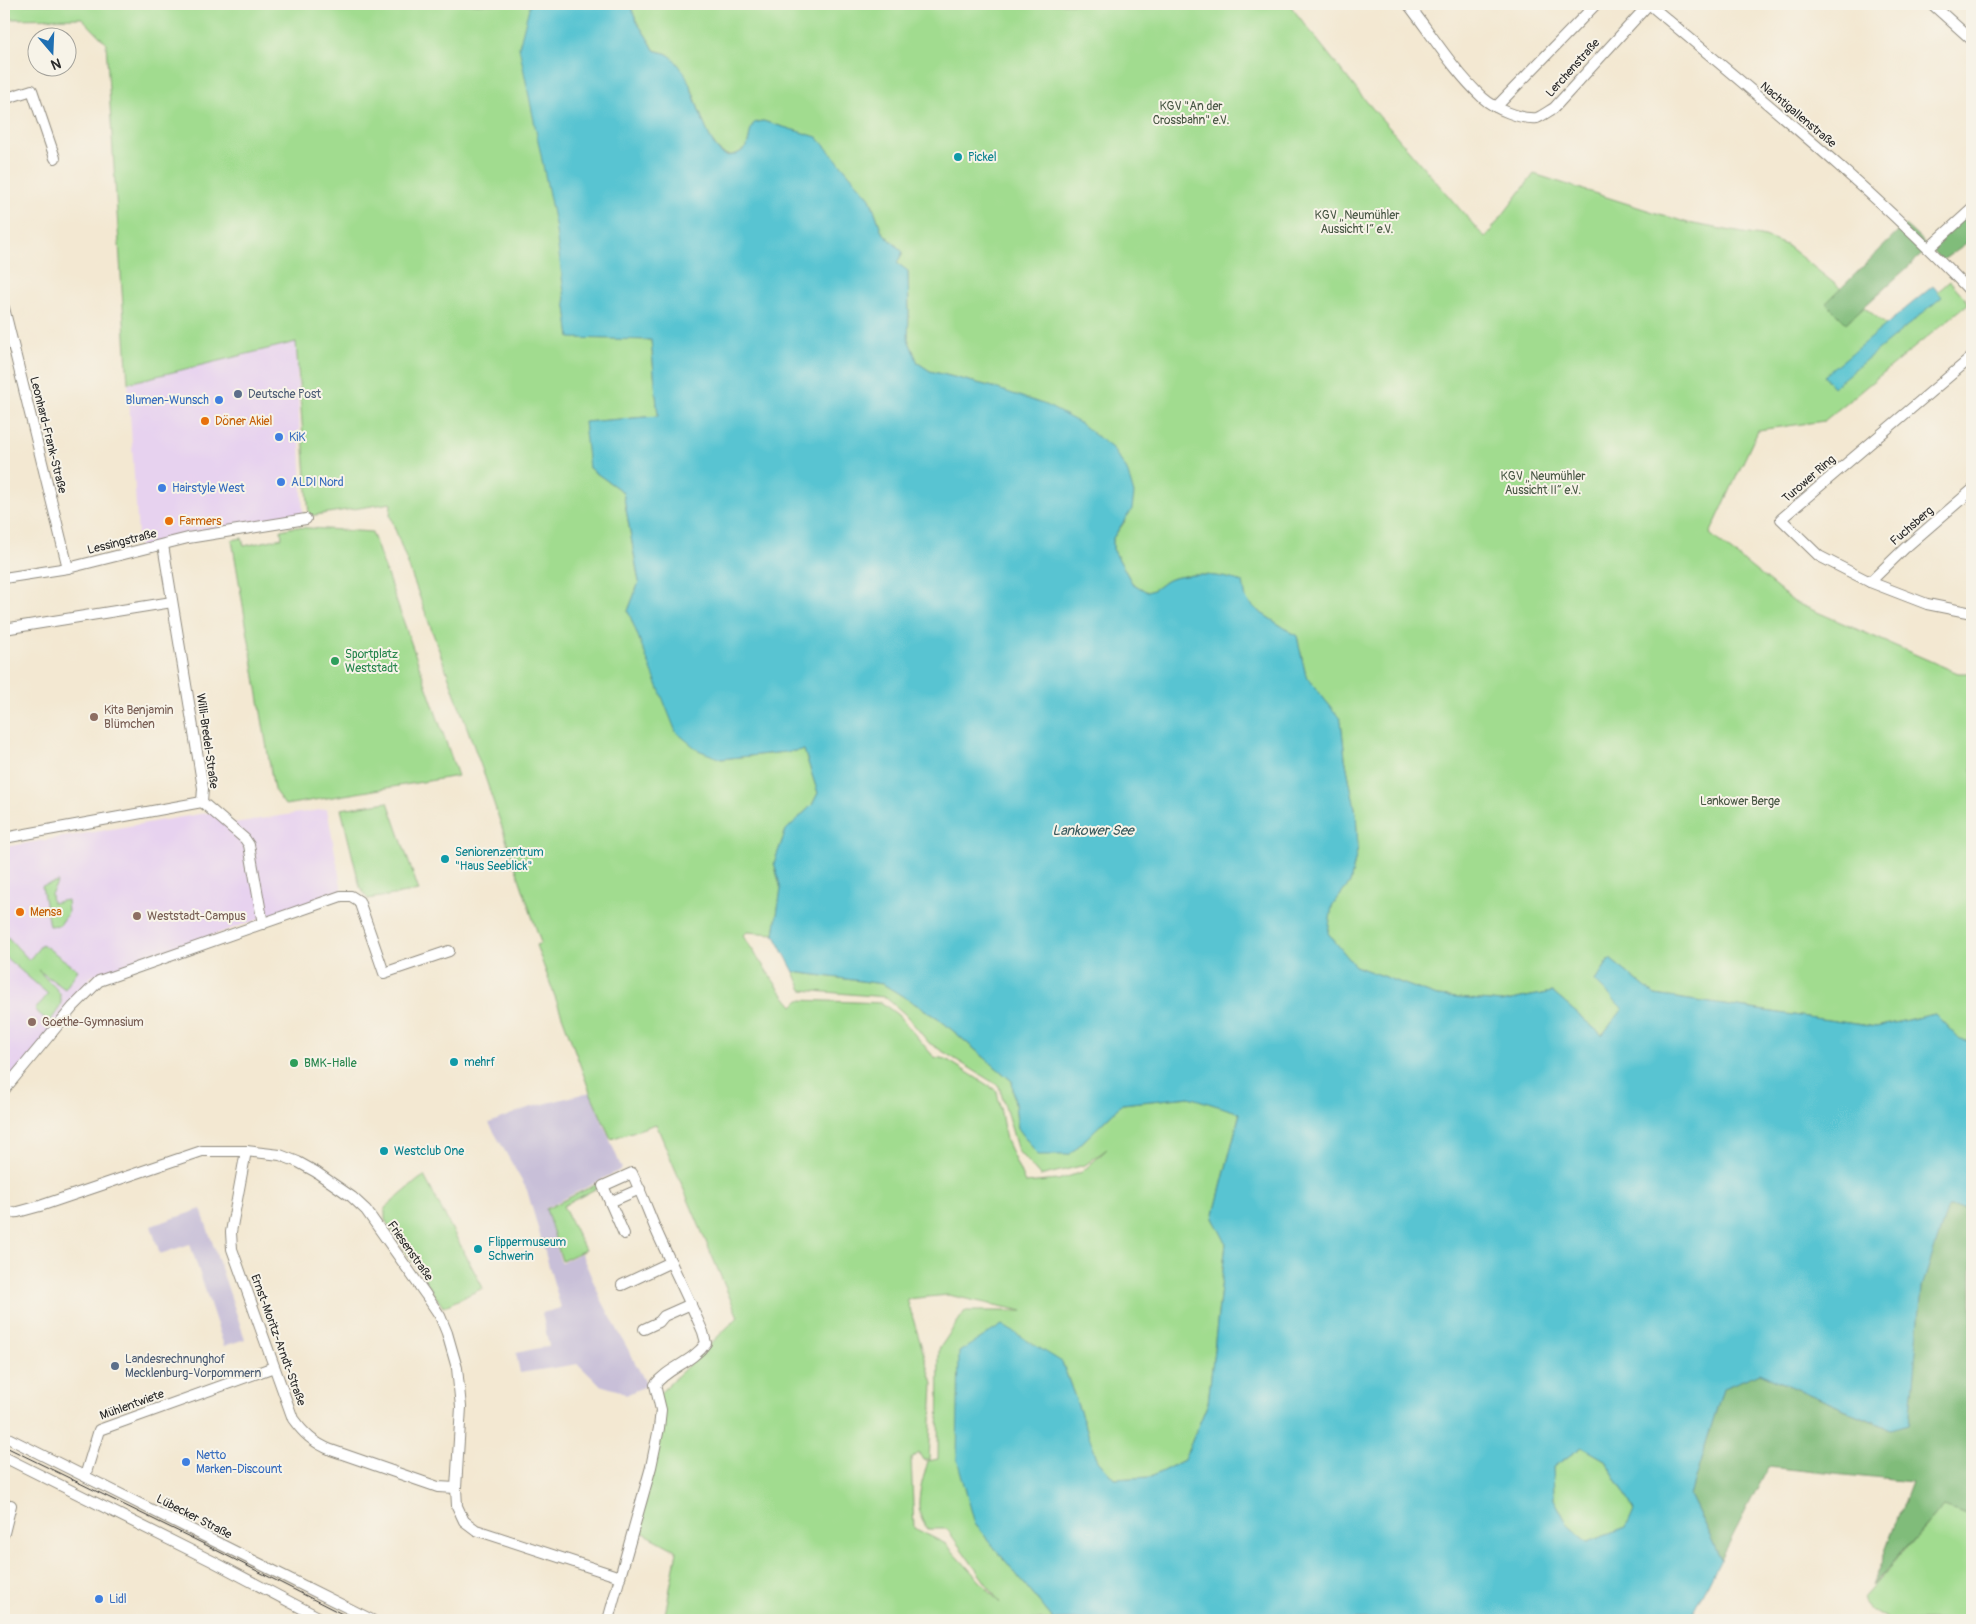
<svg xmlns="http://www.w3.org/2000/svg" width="1976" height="1624" font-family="Pangolin,sans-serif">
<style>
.built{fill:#e7d2ef}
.industrial{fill:#c8bfd8}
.green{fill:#a1dc8f;stroke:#66845d;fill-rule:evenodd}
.forest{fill:#80bc7a;stroke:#567452}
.water{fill:#58c4d2;stroke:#42787e;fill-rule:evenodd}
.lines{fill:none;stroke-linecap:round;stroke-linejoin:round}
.minor-casing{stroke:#8f8a7e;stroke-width:12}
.minor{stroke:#fff;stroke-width:10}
.tram{stroke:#2b2b2b;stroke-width:1}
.culture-dot{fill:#0f9aa8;stroke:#f7f3e8;stroke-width:2}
.service-dot{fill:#5c6f8a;stroke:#f7f3e8;stroke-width:2}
.shop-dot{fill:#3f7fe0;stroke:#f7f3e8;stroke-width:2}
.food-dot{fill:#e8710a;stroke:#f7f3e8;stroke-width:2}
.leisure-dot{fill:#2e9e5b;stroke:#f7f3e8;stroke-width:2}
.education-dot{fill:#8d6e63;stroke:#f7f3e8;stroke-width:2}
.labels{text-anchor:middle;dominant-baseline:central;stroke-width:4;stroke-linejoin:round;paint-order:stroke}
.street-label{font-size:12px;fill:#2b2b2b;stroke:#f7f3e8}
.park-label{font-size:12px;fill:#485744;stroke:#f7f3e8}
.culture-label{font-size:12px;fill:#0d838f;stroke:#f7f3e8;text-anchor:start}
.service-label{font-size:12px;fill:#4e5e75;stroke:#f7f3e8;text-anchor:start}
.shop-label{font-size:12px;fill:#366cbe;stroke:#f7f3e8;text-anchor:start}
.food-label{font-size:12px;fill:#c56008;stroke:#f7f3e8;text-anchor:start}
.leisure-label{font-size:12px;fill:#27864d;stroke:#f7f3e8;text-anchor:start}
.education-label{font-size:12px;fill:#785e54;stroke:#f7f3e8;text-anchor:start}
.water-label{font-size:14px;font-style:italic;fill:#38595d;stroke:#f7f3e8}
</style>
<rect width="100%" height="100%" fill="#f7f3e8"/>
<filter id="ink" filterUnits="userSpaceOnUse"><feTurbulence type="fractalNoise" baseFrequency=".02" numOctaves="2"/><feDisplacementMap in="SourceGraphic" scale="10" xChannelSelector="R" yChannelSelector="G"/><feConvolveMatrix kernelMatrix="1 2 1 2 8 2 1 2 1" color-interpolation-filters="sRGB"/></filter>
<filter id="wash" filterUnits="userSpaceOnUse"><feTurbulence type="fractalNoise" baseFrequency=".0096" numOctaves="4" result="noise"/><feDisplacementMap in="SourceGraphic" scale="20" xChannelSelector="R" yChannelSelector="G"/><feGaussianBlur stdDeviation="1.12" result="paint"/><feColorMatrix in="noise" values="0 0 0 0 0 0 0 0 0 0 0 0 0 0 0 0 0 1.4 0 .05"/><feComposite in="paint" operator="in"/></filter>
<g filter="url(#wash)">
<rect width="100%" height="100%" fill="#f3e8d2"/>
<g class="built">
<polygon points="296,342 303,516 139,551 128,383"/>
<polygon points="327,809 342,891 90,977 86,993 4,1090 4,847 212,812 227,824"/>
</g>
<g class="industrial">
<polygon points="590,1092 622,1169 546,1208 561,1263 581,1253 600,1297 647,1385 626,1395 620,1391 600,1385 578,1364 520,1373 516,1353 549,1346 542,1313 561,1308 527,1190 489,1123 528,1108"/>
<polygon points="201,1209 245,1339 224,1346 190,1244 160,1254 151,1226"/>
</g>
<g class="green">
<path d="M 4,4 L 530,4 L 570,337 L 651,340 L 658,416 L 585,422 L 589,468 L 623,492 L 639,582 L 628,611 L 721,759 L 804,750 L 818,793 L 812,805 L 786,830 L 774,863 L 781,889 L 774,934 L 747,932 L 743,936 L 779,989 L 793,1006 L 799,1000 L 882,1003 L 898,1015 L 934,1057 L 946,1059 L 997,1091 L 1006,1140 L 1025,1183 L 1058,1180 L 1082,1172 L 1107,1149 L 1085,1165 L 1040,1176 L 1018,1151 L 999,1086 L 929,1043 L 905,1014 L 885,997 L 802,990 L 794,972 L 883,984 L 938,1018 L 1012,1081 L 1018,1128 L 1069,1155 L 1122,1104 L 1189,1097 L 1240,1112 L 1213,1218 L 1226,1242 L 1208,1403 L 1184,1460 L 1151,1477 L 1114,1479 L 1098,1461 L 1062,1362 L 975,1524 L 1054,1620 L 664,1620 L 677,1551 L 640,1531 L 651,1467 L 658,1395 L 738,1317 L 656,1124 L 611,1139 L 590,1092 L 536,945 L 541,943 L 485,777 L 390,515 L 391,503 L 309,516 L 296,342 L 128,383 L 106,43 L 82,18 L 4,19 ZM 948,1295 L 1023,1311 L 965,1311 L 939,1349 L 938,1459 L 928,1461 C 922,1484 911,1510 928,1529 L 947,1529 L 1000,1603 L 946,1544 L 914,1528 L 911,1459 L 919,1453 L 923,1460 L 929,1460 L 933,1384 L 907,1299 Z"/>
<path d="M 631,4 L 1289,4 L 1360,94 L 1485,238 L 1534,174 L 1688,223 L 1765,237 L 1786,245 L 1893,330 L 1950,281 L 1969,303 L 1824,421 L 1758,430 L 1710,534 L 1794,602 L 1958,673 L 1972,673 L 1972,1042 L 1960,1040 L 1935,1014 L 1876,1027 L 1655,995 L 1610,959 L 1595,981 L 1623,1009 L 1602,1035 L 1552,992 L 1501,1002 L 1437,996 L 1355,966 L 1327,933 L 1332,906 L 1350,883 L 1358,847 L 1356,813 L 1345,758 L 1341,721 L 1306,676 L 1297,636 L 1258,611 L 1246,599 L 1242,582 C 1220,575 1194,572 1171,579 C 1162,582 1158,590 1147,592 L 1132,583 L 1113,549 L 1113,538 L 1125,521 L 989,386 L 930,371 L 918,363 L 908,339 L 909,313 L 908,272 L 897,263 L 903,252 L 882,232 L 870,198 L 816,137 L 763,121 L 755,123 C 747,133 752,143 743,150 C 712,174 700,107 692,90 C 687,78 676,66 668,54 L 654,50 C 647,34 633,22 631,4 Z"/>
<polygon points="294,527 372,532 458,776 285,805 274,790 232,540 242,538 244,546 282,538 281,530"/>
<polygon points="388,802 419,891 368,899 360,887 341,809"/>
<polygon points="58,882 51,894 52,903 67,900 68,913 60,925 49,926 42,886"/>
<path d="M 4,933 L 29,960 L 42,944 L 78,970 L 65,989 L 38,970 C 57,992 73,994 49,1022 L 35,1010 L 48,994 L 4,956 Z"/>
<polygon points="424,1176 483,1288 443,1307 385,1220 385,1208 418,1180"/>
<polygon points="597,1184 599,1187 563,1206 585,1250 562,1261 546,1209"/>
<polygon points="1582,1447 1605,1460 1634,1510 1627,1528 1587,1542 1568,1525 1554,1499 1553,1467"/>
<polygon points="1944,1506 1972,1516 1972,1620 1889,1620 1872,1610 1863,1598"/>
</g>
<g class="forest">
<polygon points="1972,209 1972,239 1943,260 1929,248 1846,323 1826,303 1905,225 1929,247"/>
<polygon points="1948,1207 1972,1208 1972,1516 1944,1506 1872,1586 1911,1482 1768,1467 1721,1559 1690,1495 1723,1388 1760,1373 1890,1429 1909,1424 1922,1287"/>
</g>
<g class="water">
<path d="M 530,4 L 631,4 C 633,22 647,34 654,50 C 658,52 665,52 669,55 C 674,58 680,67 684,72 C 694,89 708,150 725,155 C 730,157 739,154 743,150 C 752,143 747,133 754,123 L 763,121 L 817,137 L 870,198 L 882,232 L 903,252 L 897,263 L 908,271 L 909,313 L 908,339 L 918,363 L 930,371 L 989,386 L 1046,405 L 1078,422 L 1112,448 L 1127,470 L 1134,494 L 1132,509 L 1113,538 L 1113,549 L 1132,583 L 1147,592 C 1158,590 1162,582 1171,579 C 1194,572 1220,575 1243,582 L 1246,599 L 1258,611 L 1297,636 L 1306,676 L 1341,720 L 1345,758 L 1356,813 L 1358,847 L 1350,883 L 1332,906 L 1328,933 L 1355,966 L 1437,996 L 1501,1002 L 1552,992 L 1602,1035 L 1623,1009 L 1595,981 L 1610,959 L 1655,995 L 1876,1027 L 1935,1014 L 1960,1040 L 1972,1042 L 1972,1208 L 1948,1207 L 1922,1287 L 1909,1424 L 1891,1429 L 1760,1373 L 1723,1388 L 1690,1495 L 1721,1559 L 1690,1620 L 1054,1620 L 975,1524 L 957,1459 L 959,1352 L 1002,1325 L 1062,1362 L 1098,1461 L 1114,1479 L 1151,1477 L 1184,1460 L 1208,1403 L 1226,1243 L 1213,1218 L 1240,1113 L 1189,1097 L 1122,1104 L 1069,1155 L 1038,1155 L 1018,1128 L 1012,1081 L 938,1018 L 883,984 L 794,972 L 774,934 L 781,889 L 774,863 L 786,830 L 812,805 L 818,793 L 804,750 L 721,759 L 698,750 L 676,732 L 628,611 L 639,582 L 623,492 L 589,468 L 584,422 L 658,416 L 651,340 L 570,338 L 555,224 L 519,47 ZM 1582,1447 L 1605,1460 L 1634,1510 L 1626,1528 L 1587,1542 L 1568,1525 L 1554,1499 L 1553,1467 Z"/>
<polygon points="1933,286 1942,297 1833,387 1824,376"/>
</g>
</g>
<g filter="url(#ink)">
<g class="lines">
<defs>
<g id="minor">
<path d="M 1408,4 C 1432,35 1454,71 1483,98 C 1494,108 1521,120 1537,118 C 1542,116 1549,111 1554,108 L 1649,4"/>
<path d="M 1649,4 C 1759,97 1872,188 1972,293"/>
<polyline points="1932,4 1972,40"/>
<polyline points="4,99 32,90 55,158"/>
<polyline points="1496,107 1596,4"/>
<polyline points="1929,248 1972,209"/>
<polyline points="4,308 68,568"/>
<polyline points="1972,357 1781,519 1819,556 1870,582 1927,604 1972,613"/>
<polyline points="163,545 203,788 202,802"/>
<polyline points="4,578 68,568 188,538 306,519"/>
<polyline points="1870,582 1905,548 1972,490"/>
<polyline points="4,629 172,602"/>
<polyline points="202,802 245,839 249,845 263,924"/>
<polyline points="4,838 202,802"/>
<polyline points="4,1090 73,1007 99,981 341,896 351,896 359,901 384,973 449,951"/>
<path d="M 246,1151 L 231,1232 L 232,1249 L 293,1419 C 304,1434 314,1443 331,1450 L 438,1487 L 456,1488"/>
<polyline points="610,1202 624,1234"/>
<polyline points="4,1213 18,1212 40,1206 202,1151 246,1151 280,1155 298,1162 316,1172 352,1197 366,1210 426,1295 440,1316 447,1333 457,1368 461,1407 456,1488 457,1506 464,1521 476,1530 620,1577 608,1620"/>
<polyline points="622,1285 671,1262"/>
<polyline points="644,1329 659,1322 664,1316 691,1304"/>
<polyline points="4,1436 372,1620"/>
<polyline points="4,1457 214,1562 324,1620"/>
<polyline points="85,1476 99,1430 274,1367"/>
<polyline points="4,1533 11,1505"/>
<path d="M 620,1577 L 651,1467 L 659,1428 L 661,1410 L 655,1385 C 667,1368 692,1363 706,1343 L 703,1332 C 688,1297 671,1264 656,1230 C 648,1211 641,1192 632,1173 L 603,1186 L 610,1202 L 640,1189"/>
</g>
</defs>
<use href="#minor" class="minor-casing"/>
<use href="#minor" class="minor"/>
<polyline class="tram" points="4,1446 206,1545 354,1620"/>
</g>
</g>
<g class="culture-dot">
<circle cx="958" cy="157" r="5"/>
<circle cx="445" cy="859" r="5"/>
<circle cx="454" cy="1062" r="5"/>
<circle cx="384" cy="1151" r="5"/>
<circle cx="478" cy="1249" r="5"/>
</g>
<g class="service-dot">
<circle cx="238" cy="394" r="5"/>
<circle cx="115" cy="1366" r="5"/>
</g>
<g class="shop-dot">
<circle cx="219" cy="400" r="5"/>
<circle cx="279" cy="437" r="5"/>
<circle cx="281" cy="482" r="5"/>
<circle cx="162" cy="488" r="5"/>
<circle cx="186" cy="1462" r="5"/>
<circle cx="99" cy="1599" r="5"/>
</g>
<g class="food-dot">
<circle cx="205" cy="421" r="5"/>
<circle cx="169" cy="521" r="5"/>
<circle cx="20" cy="912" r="5"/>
</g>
<g class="leisure-dot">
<circle cx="335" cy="661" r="5"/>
<circle cx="294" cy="1063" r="5"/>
</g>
<g class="education-dot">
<circle cx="94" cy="717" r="5"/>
<circle cx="137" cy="916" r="5"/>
<circle cx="32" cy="1022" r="5"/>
</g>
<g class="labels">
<g class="street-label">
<text transform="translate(1573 68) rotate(-48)">Lerchenstraße</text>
<text transform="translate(1798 115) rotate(40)">Nachtigallenstraße</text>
<text transform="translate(48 435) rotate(76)">Leonhard-Frank-Straße</text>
<text transform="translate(1809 479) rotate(-41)">Turower Ring</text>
<text transform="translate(1912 526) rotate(-41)">Fuchsberg</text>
<text transform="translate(122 542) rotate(-14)">Lessingstraße</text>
<text transform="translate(207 741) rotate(82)">Willi-Bredel-Straße</text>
<text transform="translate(410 1251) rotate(55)">Friesenstraße</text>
<text transform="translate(278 1340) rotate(70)">Ernst-Moritz-Arndt-Straße</text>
<text transform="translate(132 1405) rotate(-20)">Mühlentwiete</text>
<text transform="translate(194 1517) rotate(27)">Lübecker Straße</text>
</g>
<g class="park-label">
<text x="1191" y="106">KGV "An der<tspan x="1191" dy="14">Crossbahn" e.V.</tspan></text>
<text x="1357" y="215">KGV „Neumühler<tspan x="1357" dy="14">Aussicht I“ e.V.</tspan></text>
<text x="1543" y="476">KGV „Neumühler<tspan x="1543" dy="14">Aussicht II“ e.V.</tspan></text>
<text x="1740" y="801">Lankower Berge</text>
</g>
<g class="culture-label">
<text x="968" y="157">Pickel</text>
<text x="455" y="852">Seniorenzentrum<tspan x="455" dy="14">"Haus Seeblick"</tspan></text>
<text x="464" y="1062">mehrf</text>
<text x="394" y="1151">Westclub One</text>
<text x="488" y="1242">Flippermuseum<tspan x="488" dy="14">Schwerin</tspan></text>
</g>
<g class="service-label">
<text x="248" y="394">Deutsche Post</text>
<text x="125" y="1359">Landesrechnunghof<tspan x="125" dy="14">Mecklenburg-Vorpommern</tspan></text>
</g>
<g class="shop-label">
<text x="209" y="400" text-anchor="end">Blumen-Wunsch</text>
<text x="289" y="437">KiK</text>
<text x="291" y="482">ALDI Nord</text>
<text x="172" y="488">Hairstyle West</text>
<text x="196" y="1455">Netto<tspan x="196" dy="14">Marken-Discount</tspan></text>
<text x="109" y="1599">Lidl</text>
</g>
<g class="food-label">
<text x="215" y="421">Döner Akiel</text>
<text x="179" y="521">Farmers</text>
<text x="30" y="912">Mensa</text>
</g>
<g class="leisure-label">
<text x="345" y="654">Sportplatz<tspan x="345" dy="14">Weststadt</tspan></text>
<text x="304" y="1063">BMK-Halle</text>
</g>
<g class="education-label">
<text x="104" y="710">Kita Benjamin<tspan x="104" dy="14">Blümchen</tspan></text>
<text x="147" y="916">Weststadt-Campus</text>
<text x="42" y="1022">Goethe-Gymnasium</text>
</g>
<g class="water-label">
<text x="1093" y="830">Lankower See</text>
</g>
</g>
<rect width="1976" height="1624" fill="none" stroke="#f7f3e8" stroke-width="20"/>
<g transform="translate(52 52) rotate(161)"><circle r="24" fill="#f7f3e8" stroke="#a5a39c"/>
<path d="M0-4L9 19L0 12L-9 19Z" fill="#1f6fb2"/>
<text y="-8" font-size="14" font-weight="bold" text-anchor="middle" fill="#2b2b2b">N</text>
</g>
</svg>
